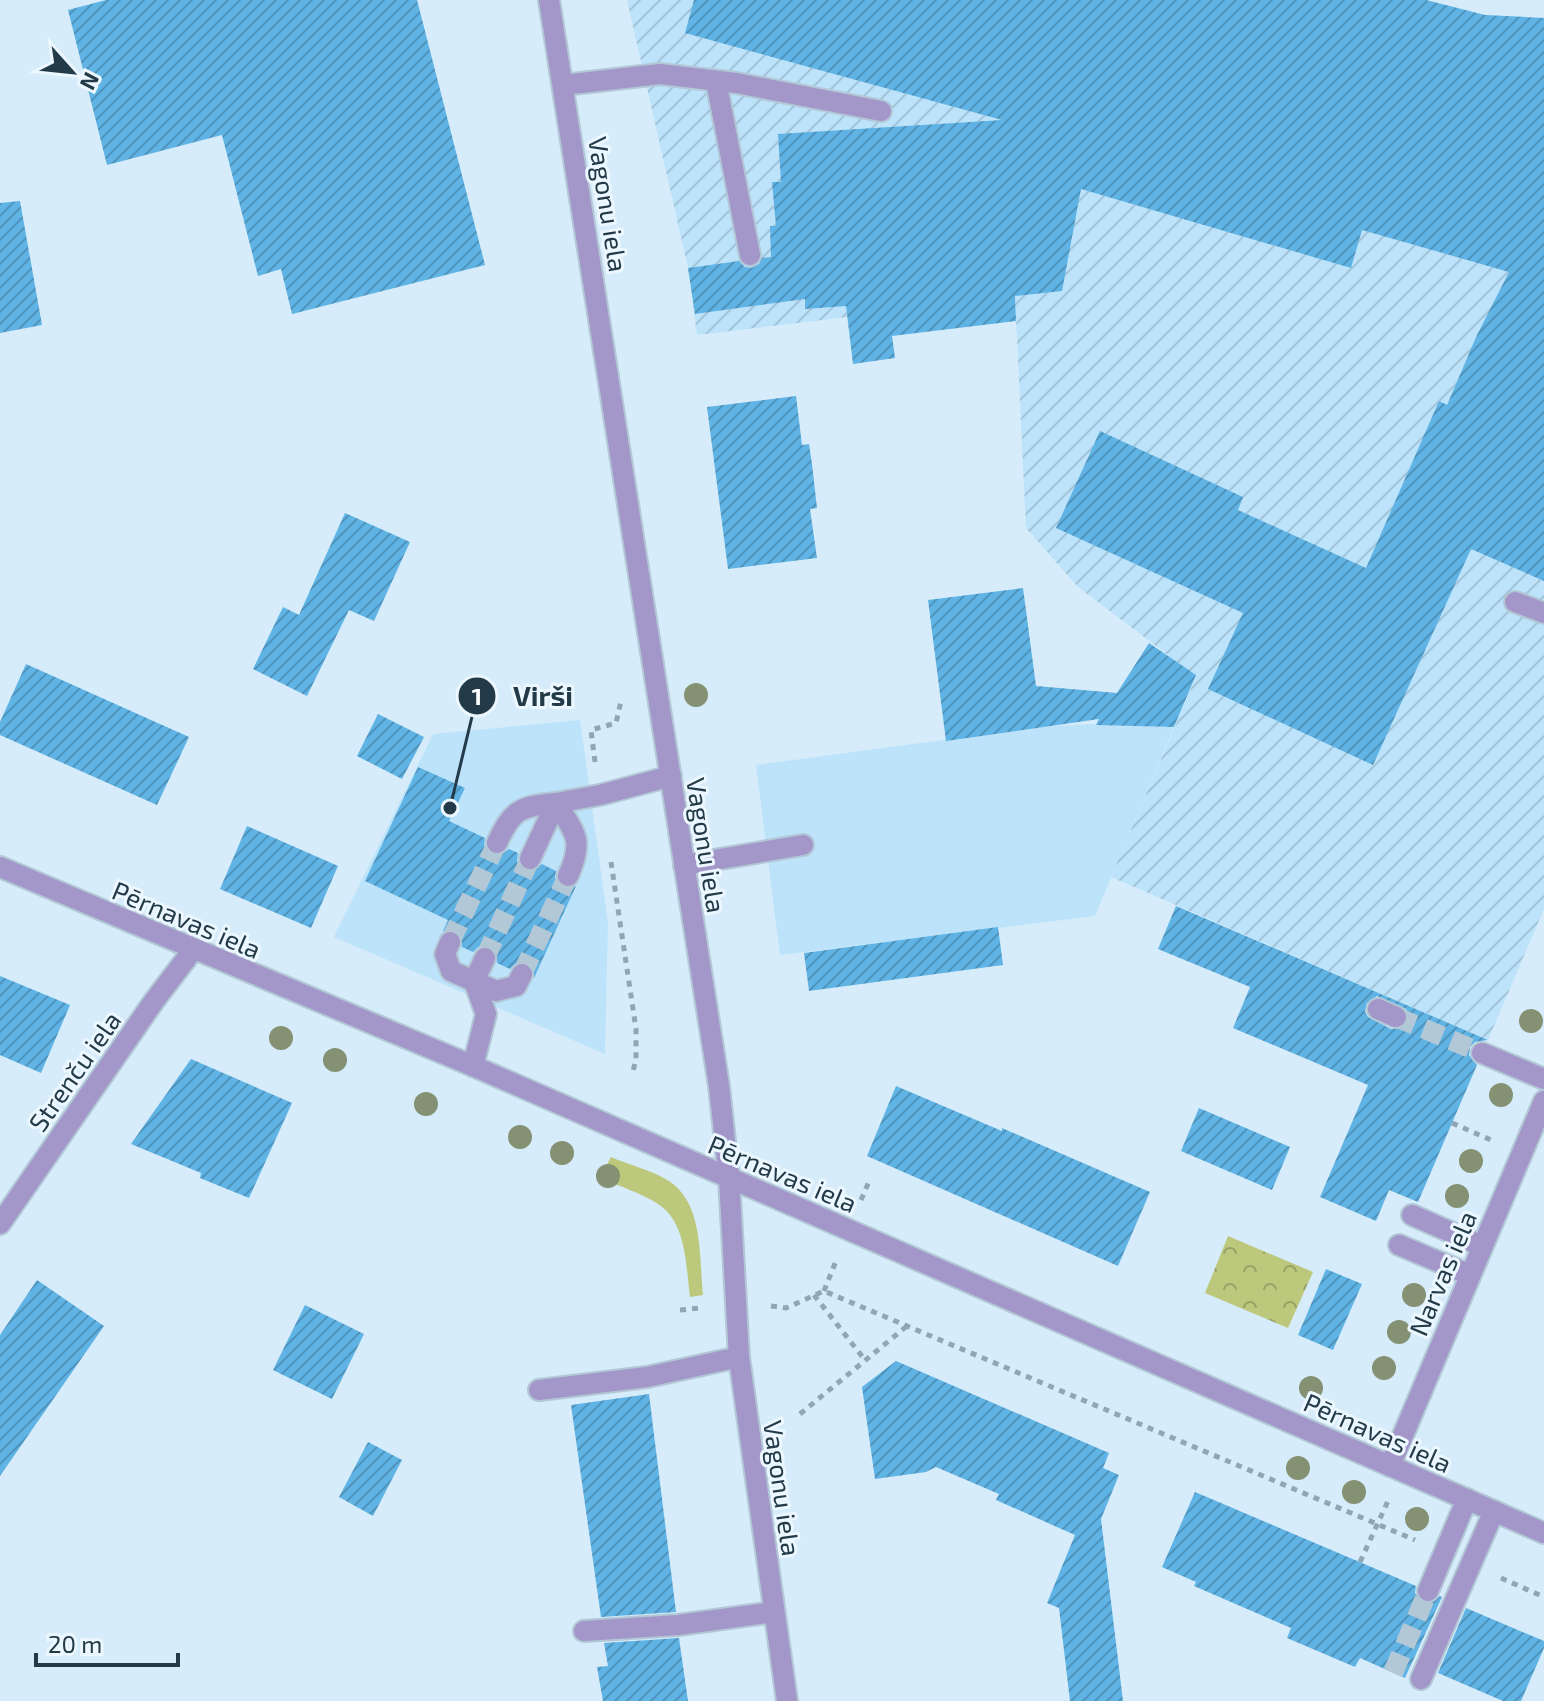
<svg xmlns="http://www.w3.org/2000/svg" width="1544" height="1701" font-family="'Exo 2',sans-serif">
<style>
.built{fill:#bde3fb}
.industrial{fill:url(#industrial-furrows)}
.grass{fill:#bcc87b}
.park{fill:url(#park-crowns)}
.building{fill:url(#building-hatch);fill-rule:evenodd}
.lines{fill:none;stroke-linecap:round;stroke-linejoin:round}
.minor-tunnel{stroke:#b2c8d6;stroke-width:20;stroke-dasharray:20 10;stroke-linecap:butt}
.minor-casing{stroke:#b2c8d6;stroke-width:24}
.path{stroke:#90a6b4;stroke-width:5;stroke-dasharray:6 6;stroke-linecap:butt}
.minor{stroke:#a396c9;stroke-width:20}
.tree{fill:#849173}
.labels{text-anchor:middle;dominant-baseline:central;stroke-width:6;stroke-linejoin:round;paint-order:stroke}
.street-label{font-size:26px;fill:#233a48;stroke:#ecf7ff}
.leader{fill:none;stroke:#233a48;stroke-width:3}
.callout-dot{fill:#233a48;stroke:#ecf7ff;stroke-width:3}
.mark-label{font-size:24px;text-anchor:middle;font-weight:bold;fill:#fff}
.callout-label{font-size:28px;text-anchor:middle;font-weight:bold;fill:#233a48;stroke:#ecf7ff;stroke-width:6;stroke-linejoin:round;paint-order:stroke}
</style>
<defs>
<pattern id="industrial-furrows" width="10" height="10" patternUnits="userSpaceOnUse" patternTransform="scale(2)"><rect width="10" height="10" fill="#bde3fb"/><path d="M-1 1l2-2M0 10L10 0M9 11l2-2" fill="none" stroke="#a2c4d9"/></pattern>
<pattern id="park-crowns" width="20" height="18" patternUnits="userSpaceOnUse" patternTransform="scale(2)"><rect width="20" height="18" fill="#bcc87b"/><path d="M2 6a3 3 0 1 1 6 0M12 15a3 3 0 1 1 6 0" fill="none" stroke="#98a367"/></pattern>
<pattern id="building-hatch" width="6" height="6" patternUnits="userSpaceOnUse" patternTransform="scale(2)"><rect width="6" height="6" fill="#5fb4e5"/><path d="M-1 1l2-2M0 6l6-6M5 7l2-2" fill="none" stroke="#4e93bc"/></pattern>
</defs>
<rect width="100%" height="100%" fill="#d6ecfa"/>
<g class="built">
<polygon points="580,720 608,923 605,1054 334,937 433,734"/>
<polygon points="1089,724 1174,727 1095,916 780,955 756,765 1041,727"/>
</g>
<polygon class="industrial" points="627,0 1426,0 1485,15 1544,18 1544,909 1488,1040 1111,877 1195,679 1164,664 1169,656 1078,587 1026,528 1015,297 697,335 688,268"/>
<path class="grass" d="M 611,1157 C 629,1165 652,1170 669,1181 C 704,1204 699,1258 703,1295 L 690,1297 C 686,1268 687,1222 658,1204 C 641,1193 619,1186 600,1178 Z"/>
<polygon class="park" points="1228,1236 1313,1272 1288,1328 1205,1293"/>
<g class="building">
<polygon points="106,0 417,0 485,265 292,314 281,269 258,276 222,135 107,165 68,10"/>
<polygon points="694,0 1426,0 1485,15 1544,18 1544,581 1471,549 1373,765 1208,689 1243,613 1056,528 1100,431 1243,497 1238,510 1366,568 1439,401 1447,405 1477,335 1509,272 1362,230 1351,268 1081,189 1062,291 1015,296 1016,321 892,336 895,358 853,364 846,306 805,309 805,299 695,314 688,268 739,261 745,267 752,268 759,264 762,258 771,257 770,226 776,226 772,182 781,182 778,134 1002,120 685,33"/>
<polygon points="20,201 42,325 0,333 0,203"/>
<polygon points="796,396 802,445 809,444 812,464 817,508 810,509 817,558 728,569 707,407"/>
<polygon points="345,513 410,542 374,621 349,610 307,696 253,669 283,607 299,615"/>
<polygon points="1023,588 1036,686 1117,693 1149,643 1196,675 1174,727 1096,725 1099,719 946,741 928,600"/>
<polygon points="26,664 189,737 157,805 0,735 0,722"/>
<polygon points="378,714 424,737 402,779 357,756"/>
<polygon points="418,767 465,788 449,821 485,838 484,845 491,854 499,856 509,849 518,853 517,861 524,870 532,872 542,864 556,871 555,878 562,888 576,886 534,978 533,968 528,963 516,963 510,969 497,963 496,951 490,946 478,947 473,952 462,947 460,934 454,930 443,931 448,920 365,881"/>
<polygon points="247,826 338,866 311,928 220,889"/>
<path d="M 1176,906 L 1488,1040 L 1475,1042 L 1470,1047 L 1469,1055 L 1477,1065 L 1418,1202 L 1389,1190 L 1376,1221 L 1320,1197 L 1368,1085 L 1233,1028 L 1250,987 L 1158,949 ZM 1377,996 L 1406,1009 L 1409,1016 L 1404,1027 L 1391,1029 L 1368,1017 L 1365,1011 L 1367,1003 Z"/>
<polygon points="998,927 1003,965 809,991 804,953"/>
<polygon points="0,976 70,1005 41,1073 0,1055"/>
<polygon points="191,1059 292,1103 249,1198 200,1178 201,1173 131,1144"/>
<polygon points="896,1086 1002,1131 1002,1128 1150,1192 1118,1266 867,1156"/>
<polygon points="1199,1108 1290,1147 1272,1190 1181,1151"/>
<polygon points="1326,1269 1362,1284 1333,1350 1298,1335"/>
<polygon points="37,1280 104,1326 0,1476 0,1335"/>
<polygon points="305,1305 364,1334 332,1399 273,1370"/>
<polygon points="896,1361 1109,1453 1103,1468 1119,1475 1101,1519 1123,1701 1070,1701 1059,1608 1047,1603 1075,1535 996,1500 999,1494 936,1467 926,1472 875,1479 862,1387"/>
<polygon points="649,1394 676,1612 601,1617 571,1405"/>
<polygon points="368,1442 402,1460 373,1516 339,1497"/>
<polygon points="1195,1492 1416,1586 1415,1593 1422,1603 1430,1604 1440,1596 1442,1597 1405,1678 1360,1658 1355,1667 1287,1638 1291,1628 1194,1586 1196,1582 1162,1567"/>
<polygon points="1466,1608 1544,1641 1544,1648 1521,1701 1503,1701 1438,1673"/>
<polygon points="679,1638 688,1701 603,1701 597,1667 608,1666 604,1643"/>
</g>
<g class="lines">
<g class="minor-tunnel">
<polyline points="450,942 497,843"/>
<polyline points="485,958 530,859"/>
<polyline points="522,974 568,876"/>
<polyline points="1396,1017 1482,1053"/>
<polyline points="1393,1673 1428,1591"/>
</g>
<defs>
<g id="minor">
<polyline points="549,0 719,1086 729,1178 739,1357 787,1701"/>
<polyline points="716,81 750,255"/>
<polyline points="563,85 660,74 736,83 881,111"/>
<polyline points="1515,602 1544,613"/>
<path d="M 497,843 C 512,810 520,806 556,803 C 576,834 584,841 568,876"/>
<polyline points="530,859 556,803 600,795 671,776"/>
<polyline points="684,865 803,845"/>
<polyline points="0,867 473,1066 1544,1533"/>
<polyline points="450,942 445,954 451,971 496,991 516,986 522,974"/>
<polyline points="1378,1009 1396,1017"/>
<polyline points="1482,1053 1544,1079"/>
<polyline points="473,1066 486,1014 474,981 485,958"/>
<polyline points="1412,1215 1482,1246"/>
<polyline points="0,1224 154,1001 193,950"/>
<polyline points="1399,1245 1470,1275"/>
<polyline points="539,1390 647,1377 739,1357"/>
<polyline points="1390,1466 1544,1101"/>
<polyline points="1428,1591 1467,1499"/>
<polyline points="584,1631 678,1625 774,1612"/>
<polyline points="1421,1679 1494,1511"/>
</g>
</defs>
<use href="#minor" class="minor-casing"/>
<g class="path">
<polyline points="595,762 591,730 616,723 621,701"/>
<polyline points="611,862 636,1029 636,1059 632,1075"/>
<polyline points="1452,1123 1491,1140"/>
<polyline points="861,1200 870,1179"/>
<polyline points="824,1291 836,1261"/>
<polyline points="814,1295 865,1360"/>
<polyline points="771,1306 786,1308 824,1291 1415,1540"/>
<polyline points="680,1310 701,1308"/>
<polyline points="800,1414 907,1326"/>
<polyline points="1360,1562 1388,1501"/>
<polyline points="1501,1578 1544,1597"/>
</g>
<use href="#minor" class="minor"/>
</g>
<g class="tree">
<circle cx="696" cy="695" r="12"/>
<circle cx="1531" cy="1021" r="12"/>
<circle cx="281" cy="1038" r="12"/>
<circle cx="335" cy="1060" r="12"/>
<circle cx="1501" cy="1095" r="12"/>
<circle cx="426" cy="1104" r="12"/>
<circle cx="520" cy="1137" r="12"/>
<circle cx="562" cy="1153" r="12"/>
<circle cx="1471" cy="1161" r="12"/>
<circle cx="608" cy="1176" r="12"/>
<circle cx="1457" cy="1196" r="12"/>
<circle cx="1414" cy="1295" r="12"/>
<circle cx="1399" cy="1332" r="12"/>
<circle cx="1384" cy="1368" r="12"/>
<circle cx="1311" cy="1388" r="12"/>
<circle cx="1298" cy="1468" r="12"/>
<circle cx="1354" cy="1492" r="12"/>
<circle cx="1417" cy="1519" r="12"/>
</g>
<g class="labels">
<g class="street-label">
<text transform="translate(609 204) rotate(81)">Vagonu iela</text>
<text transform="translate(707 845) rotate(81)">Vagonu iela</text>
<text transform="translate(187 919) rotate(23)">Pērnavas iela</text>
<text transform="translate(74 1071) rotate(-55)">Strenču iela</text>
<text transform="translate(783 1173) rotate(23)">Pērnavas iela</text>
<text transform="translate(1442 1273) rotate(-67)">Narvas iela</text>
<text transform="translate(1378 1432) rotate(24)">Pērnavas iela</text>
<text transform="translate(783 1488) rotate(82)">Vagonu iela</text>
</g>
</g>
<path class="leader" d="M450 808L477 696"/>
<g class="callout-dot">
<circle cx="450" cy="808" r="8"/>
<circle cx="477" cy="696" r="20"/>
</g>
<g class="mark-label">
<text x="477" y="705">1</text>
</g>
<g class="callout-label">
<text x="543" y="706">Virši</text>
</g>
<g transform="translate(72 72) rotate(117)" stroke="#ecf7ff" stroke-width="6" paint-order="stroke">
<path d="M0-6L14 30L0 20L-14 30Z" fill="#233a48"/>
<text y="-12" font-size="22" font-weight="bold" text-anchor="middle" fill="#233a48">N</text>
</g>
<path d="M36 1653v12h142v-12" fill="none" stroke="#233a48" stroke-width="4"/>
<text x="48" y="1653" font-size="24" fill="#233a48" stroke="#ecf7ff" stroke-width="6" paint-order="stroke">20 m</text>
</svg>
